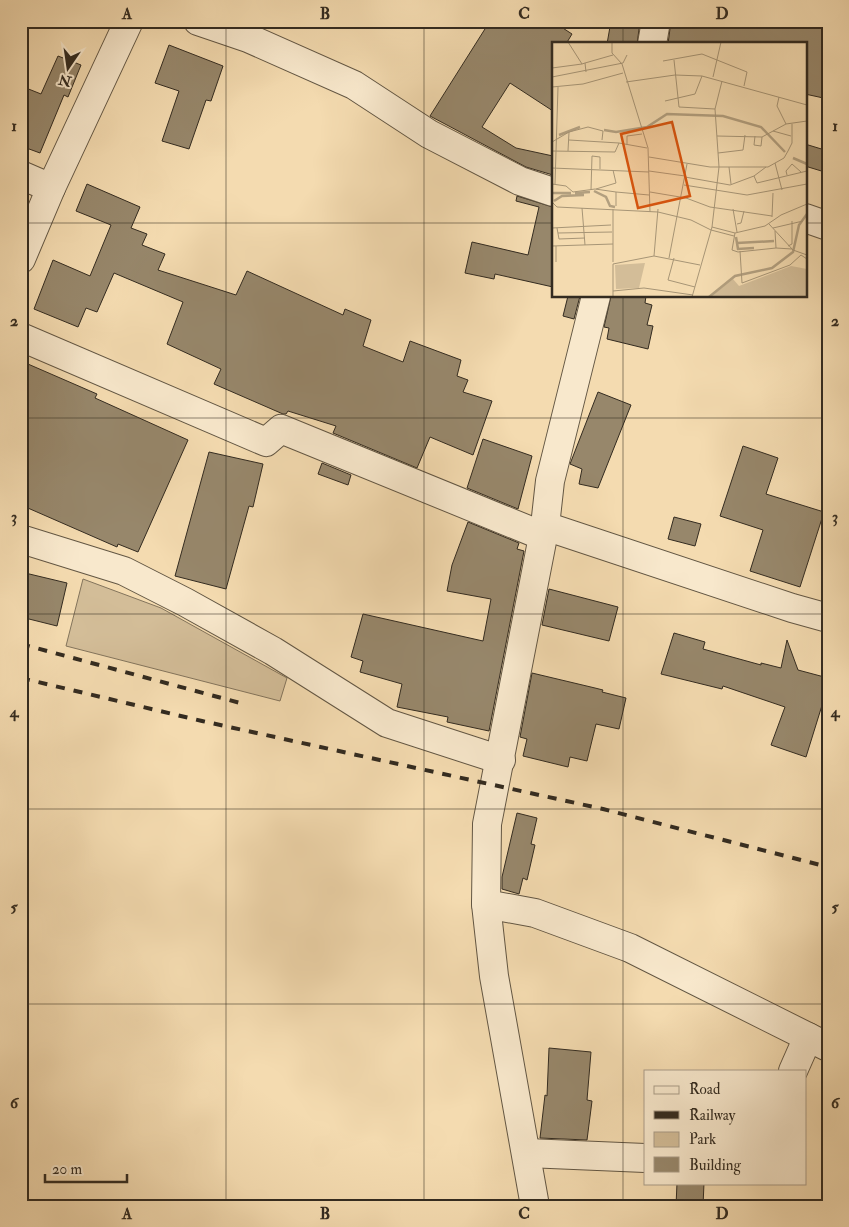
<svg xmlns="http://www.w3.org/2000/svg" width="849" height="1227" font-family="'IM FELL Double Pica',serif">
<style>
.green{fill:#d3bd98;stroke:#83745c}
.building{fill:#97876b;stroke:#332b20}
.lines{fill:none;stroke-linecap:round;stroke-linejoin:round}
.minor-casing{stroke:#635744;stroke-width:30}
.minor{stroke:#f8e8cc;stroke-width:28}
.rail{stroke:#332b20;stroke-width:4;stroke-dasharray:9 9;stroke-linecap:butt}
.grid{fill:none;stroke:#332b20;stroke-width:1;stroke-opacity:0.55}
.inset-river{fill:none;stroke:#b29f7f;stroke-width:2.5}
.inset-road{fill:none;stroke:#a79576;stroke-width:1}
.view{fill:#d6540e;fill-opacity:0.15;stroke:#d6540e;stroke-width:2.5}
.inset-edge{fill:none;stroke:#332b20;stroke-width:2.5}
.neatline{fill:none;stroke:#332b20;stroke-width:2}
.grid-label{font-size:16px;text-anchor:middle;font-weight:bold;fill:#332b20}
</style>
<rect width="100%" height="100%" fill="#f4dbb0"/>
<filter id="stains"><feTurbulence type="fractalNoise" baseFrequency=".004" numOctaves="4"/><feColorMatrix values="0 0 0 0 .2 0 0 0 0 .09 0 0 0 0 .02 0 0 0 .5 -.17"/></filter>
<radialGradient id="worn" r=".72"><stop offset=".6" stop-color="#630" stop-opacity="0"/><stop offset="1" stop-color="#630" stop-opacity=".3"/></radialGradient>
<polygon class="green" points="83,579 161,608 287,678 280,701 66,646"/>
<g class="building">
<polygon points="490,21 552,21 572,34 566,44 553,44 553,111 510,83 482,127 516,148 553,156 553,175 526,167 430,116"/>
<polygon points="611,21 640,22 637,44 607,44"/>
<polygon points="671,21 812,21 828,26 828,99 805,94 805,44 668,44"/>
<polygon points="169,45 223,66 211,101 206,100 189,149 162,141 179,91 155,83"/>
<polygon points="58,56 81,65 68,97 64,95 40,153 21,146 21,86 41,94"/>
<polygon points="805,144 828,151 828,173 805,166"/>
<polygon points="87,184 140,207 131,228 147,234 142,245 165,254 158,270 236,295 247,271 343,315 345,309 371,320 363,346 403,362 410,341 461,360 457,376 468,380 463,392 492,401 473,455 430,437 417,468 333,433 336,426 288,411 286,414 283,414 214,384 221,369 167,344 183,302 114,273 97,312 86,308 78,327 34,309 53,260 90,276 111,225 76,211"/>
<polygon points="517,196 553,207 553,287 495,274 494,279 465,273 472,242 528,255 539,207 516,201"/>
<polygon points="568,296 580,296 574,319 563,316"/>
<polygon points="611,296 646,296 645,303 652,305 647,325 653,326 648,349 607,339 609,328 604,327"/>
<polygon points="21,361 97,394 95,398 188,440 138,552 118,544 117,547 21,505"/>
<polygon points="598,392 631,405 598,488 579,484 582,469 570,464"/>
<polygon points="483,439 532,456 518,509 467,488"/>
<polygon points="743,446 778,458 766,494 824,512 800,587 750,571 763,530 720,516"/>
<polygon points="209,452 263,464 253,507 249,506 226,589 175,576"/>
<polygon points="322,463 351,475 348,485 318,474"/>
<polygon points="674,517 701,524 695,546 668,539"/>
<polygon points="468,522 519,543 517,549 524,551 489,731 447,722 448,717 397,707 402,684 360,672 363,661 351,657 363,614 483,641 491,599 447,591 452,565"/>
<polygon points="21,572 67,583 57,626 21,617"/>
<polygon points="549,589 618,607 609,641 542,625"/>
<polygon points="674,633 705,642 703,649 761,665 761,663 781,668 787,640 798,670 828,678 828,686 806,757 771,745 785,707 723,686 722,689 661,674"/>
<polygon points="532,673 595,688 603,690 602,692 626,698 619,729 596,724 587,761 570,757 568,767 523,756 527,739 520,737"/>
<polygon points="517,813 537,818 531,844 535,845 527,880 523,878 519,894 502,889 502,877"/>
<polygon points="549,1048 591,1052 587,1100 592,1101 587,1140 540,1138 545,1095 547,1096"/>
<polygon points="677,1183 704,1183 703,1206 676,1206"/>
</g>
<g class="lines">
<defs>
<g id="minor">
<polyline points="198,21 248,38 354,85 429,134 520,181 553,192"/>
<polyline points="652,44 656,21"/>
<polyline points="21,175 51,188"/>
<polyline points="805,218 828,226"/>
<polyline points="21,259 51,188 129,21"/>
<polyline points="21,337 266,442 281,429 543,536"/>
<polyline points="545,526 792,608 828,618"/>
<polyline points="21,539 124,571 185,602 273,651 387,723 501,760"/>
<polyline points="486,904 535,913 630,948 828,1047"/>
<polyline points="793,1071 808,1037"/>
<polyline points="527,1153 645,1158"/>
<polyline points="535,1206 494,976 486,904 487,824 545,526 550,481 596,296"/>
</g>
</defs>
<use href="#minor" class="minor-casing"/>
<use href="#minor" class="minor"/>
<g class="rail">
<polyline points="21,644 244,704"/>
<polyline points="21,678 202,721 603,809 828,867"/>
</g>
</g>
<path class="grid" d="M 226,21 L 226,1206M 424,21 L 424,1206M 623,21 L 623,44M 21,223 L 553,223M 805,223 L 828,223M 623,296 L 623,1206M 21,418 L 828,418M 21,614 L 828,614M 21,809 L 828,809M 21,1004 L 828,1004"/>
<g transform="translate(552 42)">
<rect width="255" height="255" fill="#f4dbb0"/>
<path d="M 93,221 L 87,246 L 64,247 L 63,223 ZM 239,224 L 255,227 L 255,255 L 158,255 L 181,237 L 187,244 Z" fill="#d3bd98"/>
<path class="inset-river" d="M 52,88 L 64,90 L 95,85 L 115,72 L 171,74 L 209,85 L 233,110M 7,93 L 28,85M 241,116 L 255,122M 42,149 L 54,155 L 58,164 L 63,165M 0,151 L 19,151M 23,151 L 38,150M 2,159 L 10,154 L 32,153M 184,195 L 186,207 L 202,206M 185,201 L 222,199M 157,255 L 183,234 L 220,226 L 241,210 L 247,183 L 255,172"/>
<path class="inset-road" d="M 16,0 L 30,22 L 33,21 L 34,30M 60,0 L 60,11 L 70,22 L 96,106 L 98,170M 122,18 L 127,65 L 163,67M 111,19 L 150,12 L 195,30 L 192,44M 33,21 L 61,13M 0,26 L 30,22M 0,35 L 71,21 L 75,13M 161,35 L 169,0M 74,40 L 123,33 L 150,34 L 255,63M 0,45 L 31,42 L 71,31M 227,55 L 225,64 L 234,82M 113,59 L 143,52 L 150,34M 221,89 L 239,94M 165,94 L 210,95 L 234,82 L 255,79M 203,94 L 202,103 L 209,104 L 210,95M 0,100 L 17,90 L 36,85 L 51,89 L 50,98M 67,101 L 95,106M 75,103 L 75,94 L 90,92M 0,109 L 63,110 L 67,101 L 17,98M 16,109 L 17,90M 166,111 L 191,108 L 193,93M 97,115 L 158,125 L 216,125 L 232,116 L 236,109 L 240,101 L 240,82M 223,121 L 230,148M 177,125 L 179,142M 0,126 L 97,130M 97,129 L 133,134M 235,133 L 234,129 L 240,122 L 249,130M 202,134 L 205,141 L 255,129M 133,135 L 178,143 L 202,134 L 214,125M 0,142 L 14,144 L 21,150 L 43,147 L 64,150 L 64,164M 3,142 L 6,45M 132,143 L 195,153 L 255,142M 44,147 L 64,141 L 61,128M 39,148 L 40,114 L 48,115 L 48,127M 64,150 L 97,153M 98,150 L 134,156 L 158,165 L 220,174M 0,160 L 5,165 L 106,170 L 139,178 L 159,188M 30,166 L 33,203M 61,167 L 61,220M 181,167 L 185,190M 220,175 L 221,151M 185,182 L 189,181 L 192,169M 217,182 L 241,208 L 255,213M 160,185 L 167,125 L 163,67 L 170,39M 0,186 L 59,183M 5,186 L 7,197 L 33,196M 221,186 L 251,179M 159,188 L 182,194M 6,191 L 60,190M 183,191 L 180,208 L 186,210 L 224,206 L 223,189M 0,204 L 61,202M 236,204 L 240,202 L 240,179M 224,206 L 240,207M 188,209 L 190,241 L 238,223 L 249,213 L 255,217M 102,214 L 106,167M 117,216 L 135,122M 122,216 L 116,238 L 143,245M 4,220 L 4,204M 61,249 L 92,246 L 141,253M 61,255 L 61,222 L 102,214 L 148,223M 140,255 L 160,185 L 183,191 L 213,184 L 229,173 L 255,162"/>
<path class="view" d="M 120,80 L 138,154 L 86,166 L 69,92 Z"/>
<rect width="255" height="255" class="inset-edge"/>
</g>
<rect width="849" height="1227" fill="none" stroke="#f4dbb0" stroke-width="55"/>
<rect x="644" y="1070" width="162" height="115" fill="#f8e8cc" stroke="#a99c87"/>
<rect x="654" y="1086" width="25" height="8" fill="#f8e8cc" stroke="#a99c87"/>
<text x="689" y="1094" font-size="15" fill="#332b20">Road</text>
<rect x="654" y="1111" width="25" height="8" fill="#332b20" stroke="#a99c87"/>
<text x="689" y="1120" font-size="15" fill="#332b20">Railway</text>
<rect x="654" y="1132" width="25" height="15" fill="#d3bd98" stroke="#a99c87"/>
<text x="689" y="1144" font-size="15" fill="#332b20">Park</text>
<rect x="654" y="1157" width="25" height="15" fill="#97876b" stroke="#a99c87"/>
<text x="689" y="1170" font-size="15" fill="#332b20">Building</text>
<g transform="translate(68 68) rotate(193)" stroke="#f8e8cc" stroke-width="4" paint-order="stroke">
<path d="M0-4L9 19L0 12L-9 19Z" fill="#332b20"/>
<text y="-8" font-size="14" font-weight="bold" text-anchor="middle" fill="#332b20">N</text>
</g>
<path d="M45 1174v8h82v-8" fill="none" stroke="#332b20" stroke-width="2.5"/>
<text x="52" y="1174" font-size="15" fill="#332b20" stroke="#f8e8cc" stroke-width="4" paint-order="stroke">20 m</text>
<rect x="28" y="28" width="794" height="1172" class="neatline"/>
<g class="grid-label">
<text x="127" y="19">A</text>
<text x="325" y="19">B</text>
<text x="524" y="19">C</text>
<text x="722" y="19">D</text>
<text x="14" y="131">1</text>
<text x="835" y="131">1</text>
<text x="14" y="326">2</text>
<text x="835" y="326">2</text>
<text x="14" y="522">3</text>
<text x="835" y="522">3</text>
<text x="14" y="717">4</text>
<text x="835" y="717">4</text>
<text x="14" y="912">5</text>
<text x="835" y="912">5</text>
<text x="14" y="1108">6</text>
<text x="835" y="1108">6</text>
<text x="127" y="1219">A</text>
<text x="325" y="1219">B</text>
<text x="524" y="1219">C</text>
<text x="722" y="1219">D</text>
</g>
<rect width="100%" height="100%" filter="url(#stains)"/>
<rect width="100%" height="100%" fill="url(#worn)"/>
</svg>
